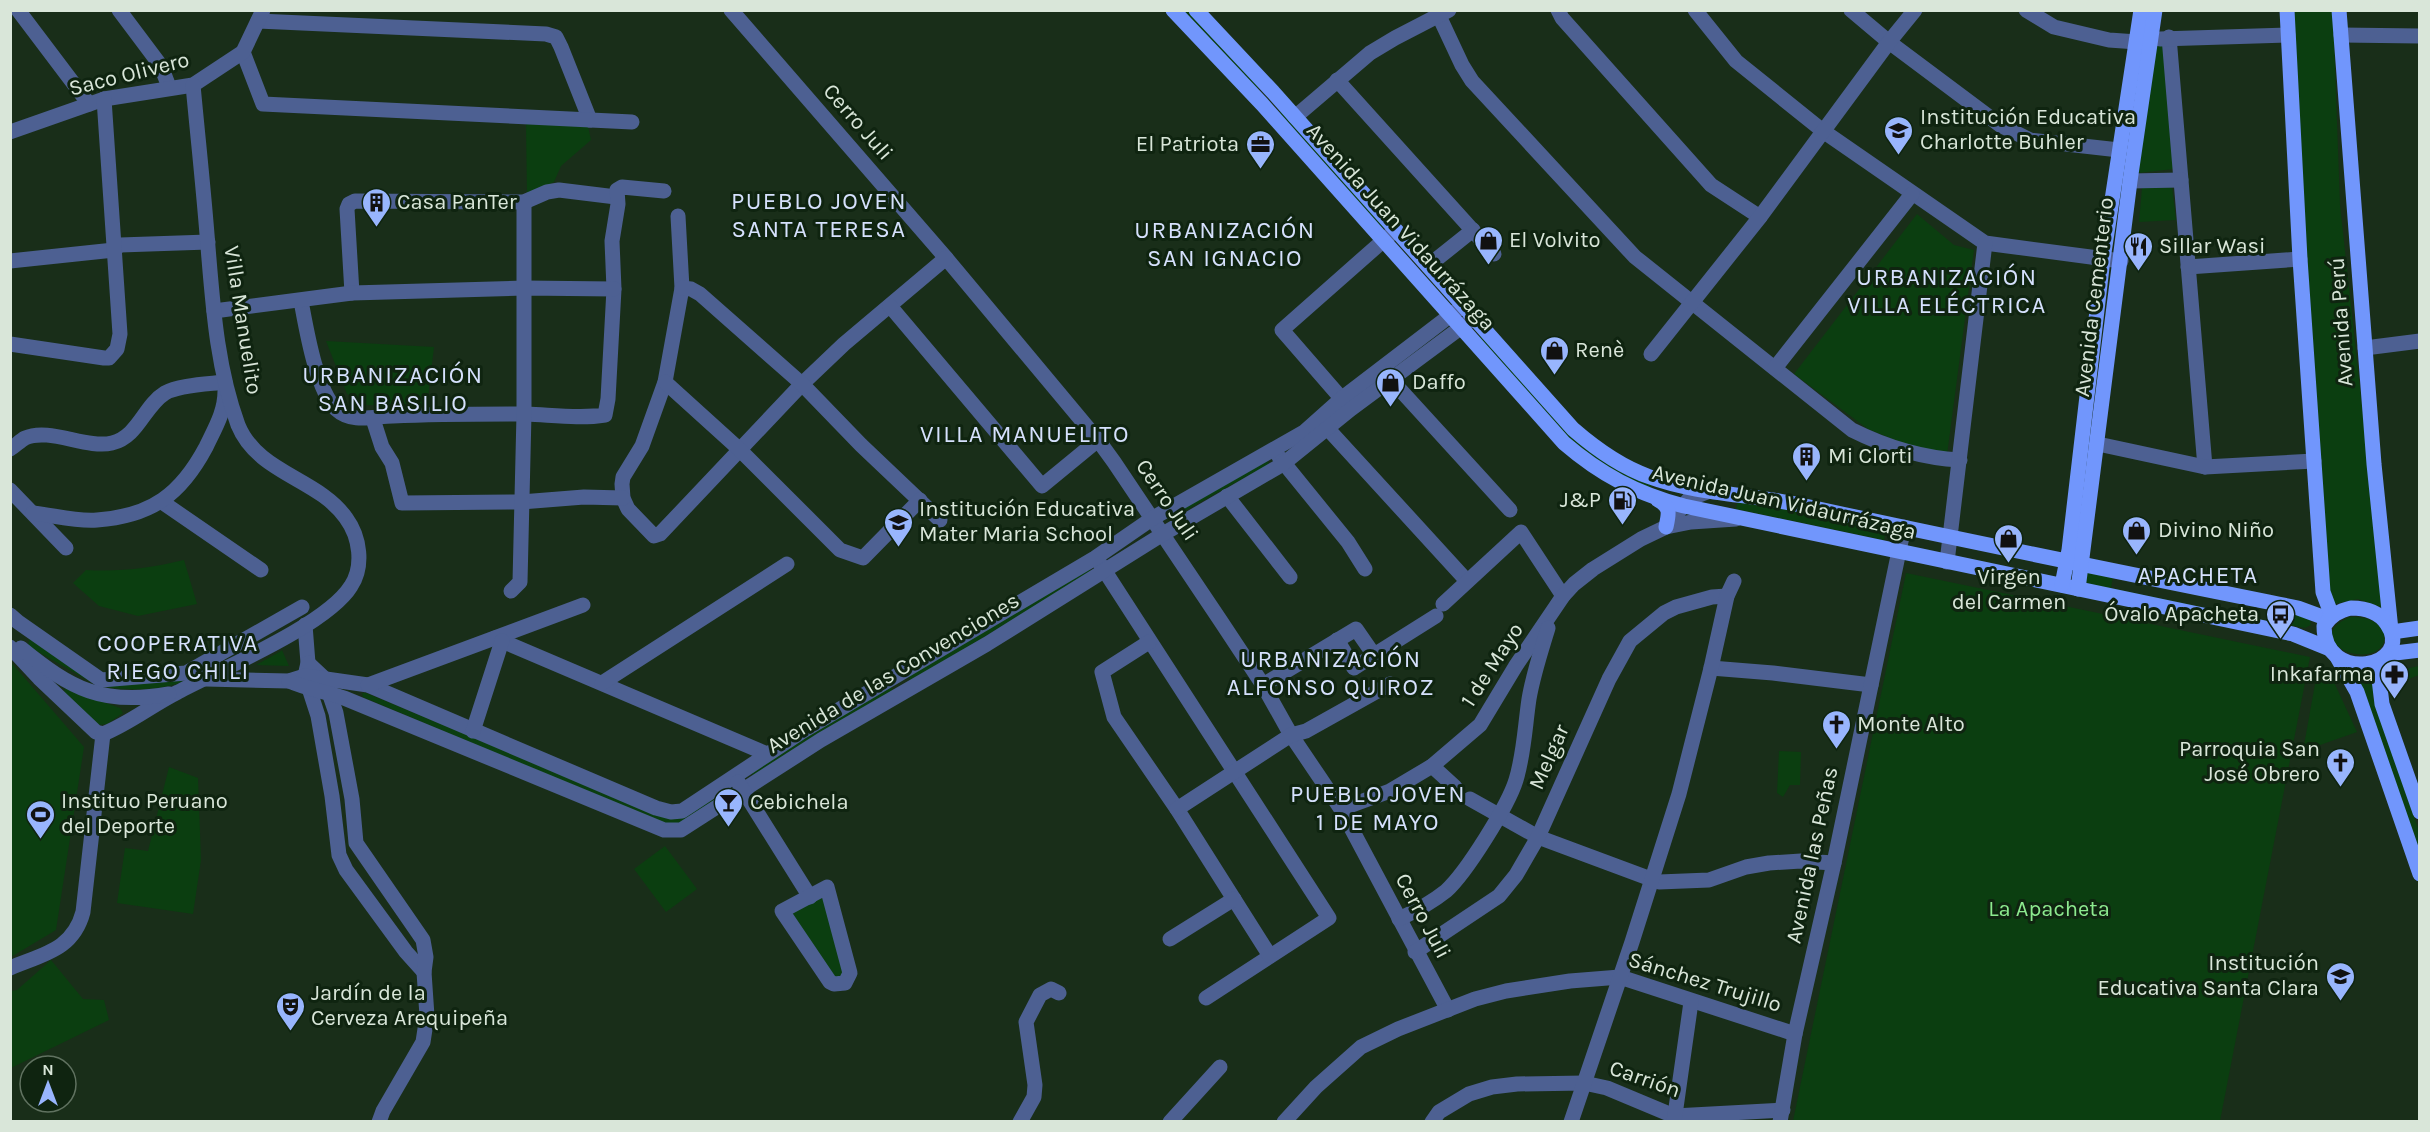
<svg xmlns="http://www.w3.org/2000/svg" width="2430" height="1132" font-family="Karla,sans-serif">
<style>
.green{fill:#0b3e10}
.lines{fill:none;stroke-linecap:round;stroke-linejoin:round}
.minor{stroke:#4d6092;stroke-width:15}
.major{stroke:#7196fc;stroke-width:15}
.labels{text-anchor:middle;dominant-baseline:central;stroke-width:6;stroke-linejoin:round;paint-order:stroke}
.street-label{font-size:22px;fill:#d9e6d9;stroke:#0f2410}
.poi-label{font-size:22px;fill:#d9e6d9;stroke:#0f2410;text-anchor:start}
.park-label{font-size:22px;fill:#8dea8f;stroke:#0f2410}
.neighbourhood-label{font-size:24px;letter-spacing:1.5px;fill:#d6e1fd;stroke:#0f2410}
</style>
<rect width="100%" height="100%" fill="#192e19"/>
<g class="green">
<polygon points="1181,11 1189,11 1260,86 1257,89"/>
<polygon points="2292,11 2333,11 2340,205 2384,608 2358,599 2329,605"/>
<polygon points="2153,43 2165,44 2174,169 2138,173"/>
<polygon points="1282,110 1385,226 1381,230 1277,115"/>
<polygon points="526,124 588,126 591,140 561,166 554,182 527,195"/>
<polygon points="2172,187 2176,220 2139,222 2142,188"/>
<polygon points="1917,214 1954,245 1974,250 1947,455 1915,448 1868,429 1794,374"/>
<polygon points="1482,334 1567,431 1652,484 1650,490 1622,478 1574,446 1476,338"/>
<polygon points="326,341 434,347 427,407 367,405 347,394"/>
<polygon points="1267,460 1269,464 1177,515 1174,512"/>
<polygon points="1738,498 1886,529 1884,540 1736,509"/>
<path d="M 184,560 L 197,604 L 138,616 L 99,606 L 73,583 L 86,570 C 120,572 151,568 184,560 Z"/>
<polygon points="1089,568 1091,572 911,681 908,676"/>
<polygon points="2089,572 2113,576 2111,588 2274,622 2287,611 2309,616 2311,625 2305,628 2091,585 2086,582 2086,574"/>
<polygon points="1906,573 2310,657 2220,1121 1793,1121"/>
<path d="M 2350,617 C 2395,615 2395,659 2356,654 C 2348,653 2341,650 2336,644 C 2325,630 2339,622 2350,617 Z"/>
<path d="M 30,636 L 97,677 L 181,675 L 182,682 C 160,691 118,691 96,685 L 28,646 Z"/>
<polygon points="282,650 289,666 256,665 281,651"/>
<polygon points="10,661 84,747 56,930 11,957"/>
<polygon points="2419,666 2419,675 2386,688 2388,676 2395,671"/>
<polygon points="2318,667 2333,680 2357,732 2303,751"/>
<polygon points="2362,671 2373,672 2373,698 2419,831 2419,851 2357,677 2357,673"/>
<polygon points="890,686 893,691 754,777 751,772"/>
<polygon points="65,688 120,708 123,713 107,724 98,725 64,694"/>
<polygon points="362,693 366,693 667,818 730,786 733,790 684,822 674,825 659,822 363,697"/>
<polygon points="1779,751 1801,752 1800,785 1790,785 1783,797 1777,793"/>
<polygon points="169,767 198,778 201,860 193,914 117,903 125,848 148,851"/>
<polygon points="665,846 697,889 666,912 634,869"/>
<polygon points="823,894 845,971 837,980 788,912"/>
<polygon points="51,960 83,999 104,1000 109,1020 11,1068 11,991 17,990"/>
</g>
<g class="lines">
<g class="minor">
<polyline points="18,10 89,104"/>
<polyline points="119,10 161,66 169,87"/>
<polyline points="731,10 946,258 1098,440 1114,462 1220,620 1263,685 1291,735 1341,809 1448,1010"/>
<polyline points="1558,10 1562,18 1711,185 1760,217"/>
<polyline points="1695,10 1736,61 1823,131 1985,243 2121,261"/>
<polyline points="1851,10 1889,42 2000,125 2030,140 2119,150"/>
<polyline points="2026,10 2054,27 2109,40 2137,42"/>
<path d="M 1439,16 L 1462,65 L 1472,81 L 1635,257 L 1852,430 C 1886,447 1922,458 1960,460"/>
<polyline points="258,21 546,34 556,37 561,47 590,120"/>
<polyline points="2341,35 2420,36"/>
<polyline points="2169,37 2205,467"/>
<polyline points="2160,39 2288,35"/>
<polyline points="243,52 263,104 632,122"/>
<polyline points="1337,80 1494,254"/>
<polyline points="1295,117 1370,53 1395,38 1449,10"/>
<polyline points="10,132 104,99 193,85 243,52 263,10"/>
<polyline points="2130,181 2181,180"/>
<polyline points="678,216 682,288 665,382 642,446 623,477 622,484 623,498 628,509 654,536 660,534 802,384 844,344 946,258"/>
<polyline points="10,261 114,250 120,245 208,242"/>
<polyline points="1428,266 1473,230"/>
<polyline points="2188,267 2300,259"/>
<polyline points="682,288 691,289 700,294 802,384 861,445 940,520"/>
<polyline points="352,293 347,209 349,204 355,201 524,202 547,192 559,190 616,197"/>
<path d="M 301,301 C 306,327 316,390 336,409 C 352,424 375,416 393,416 C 438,414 482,414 527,414 C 552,415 580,419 605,415 L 608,399 L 614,289 L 612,241 L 618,204 L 617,190 L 622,187 L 664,191"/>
<polyline points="890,306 1042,486 1098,440"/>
<polyline points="214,311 352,293 524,288 614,289"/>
<polyline points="10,344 104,358 109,358 117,349 120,334 104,99"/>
<polyline points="2365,348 2420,341"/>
<polyline points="1651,354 1760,217 1889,42 1915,10"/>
<polyline points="1775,368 1912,194"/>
<polyline points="1384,372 1510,510"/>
<polyline points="665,382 739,449 840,550 863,558 920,500"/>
<polyline points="1348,406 1282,330 1393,232"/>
<polyline points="373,419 382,447 392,463 402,503 521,502 584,497 623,498"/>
<polyline points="1328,429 1467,581"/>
<polyline points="2098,444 2205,467 2314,461"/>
<path d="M 10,449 C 15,446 20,441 25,438 C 49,427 86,449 112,443 C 138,437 144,406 165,393 C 178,385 209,384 225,382"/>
<polyline points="1279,457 1348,542 1365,569"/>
<polyline points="10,490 66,548"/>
<polyline points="1227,496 1290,577"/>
<polyline points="162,502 261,570"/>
<path d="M 33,513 C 53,515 77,522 97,520 C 152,516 181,494 206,447 C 215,428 225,412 225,391"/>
<polyline points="1666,527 1689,499 1712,490"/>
<polyline points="1099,562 1329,918 1206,998"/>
<polyline points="1947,562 1985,243"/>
<polyline points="511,591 520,582 524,414 524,202"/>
<polyline points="1443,604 1521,532 1563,596"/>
<polyline points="10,615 18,622 101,680 186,673 302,607"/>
<polyline points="305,625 308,663 305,676 318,716 332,796 339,855 346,870 406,952 424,972"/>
<polyline points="495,638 767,754"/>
<polyline points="1337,640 1354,668 1374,655"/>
<polyline points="1149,642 1102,672 1114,717 1177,809 1270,956"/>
<path d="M 10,647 L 39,678 L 96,732 L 103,734 C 130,723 152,705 178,692 C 221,669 327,625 351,586 C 364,566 360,537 346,518 C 318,478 258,474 238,425 C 217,368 213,307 208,247 C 204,193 198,139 193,85"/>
<path d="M 21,648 C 71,689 103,706 169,694"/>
<polyline points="308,663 324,678 336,713 352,799 356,843 423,940 426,957 424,972 427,1016 423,1042 383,1111 379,1122"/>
<polyline points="1711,668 1773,673 1871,685"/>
<polyline points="206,679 289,681 305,676 368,685 656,808 671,812 682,811 803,731 1095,558 1153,518 1304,432 1341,399 1460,308"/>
<path d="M 289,681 C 309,690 325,691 344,698 L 664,830 L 681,830 L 821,740 L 987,644 L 1163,534 L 1283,464 L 1351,409 L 1471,320"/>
<polyline points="602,683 787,564"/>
<polyline points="368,685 583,605"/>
<polyline points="1263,685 1356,629 1374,655 1436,616"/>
<polyline points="473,731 502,641"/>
<polyline points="1432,766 1455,787"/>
<polyline points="738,782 810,897"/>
<polyline points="1470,799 1538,837 1659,882 1709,880 1746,867 1769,863 1801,861 1834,863"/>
<polyline points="1177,809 1291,735 1306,731 1390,684"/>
<polyline points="1341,809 1390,791 1432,766 1480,725 1515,667 1563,596 1574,584 1593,569 1641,539 1666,527 1691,522 1736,519"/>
<polygon points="827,887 850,973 845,983 834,984 830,982 782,911"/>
<path d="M 1399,919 C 1416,911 1431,903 1446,891 C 1466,873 1508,806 1516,780 C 1524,754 1525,726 1529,699 C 1533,675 1541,651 1548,628"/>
<polyline points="1170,939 1234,899"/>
<polyline points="1415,952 1499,896 1516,875 1538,837 1609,679 1630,641 1664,613 1676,607 1712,597 1727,596"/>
<path d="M 10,968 C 43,954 73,950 83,912 L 103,734"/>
<polyline points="1020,1122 1034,1097 1035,1085 1026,1022 1040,995 1051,989 1059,993"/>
<polyline points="1170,1122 1220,1067"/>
<polyline points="1284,1122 1316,1087 1361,1047 1398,1029 1475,999 1506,991 1570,981 1620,977 1795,1034"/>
<polyline points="1432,1122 1439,1112 1469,1094 1492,1087 1517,1084 1584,1083 1607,1088 1674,1116 1783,1110"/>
<polyline points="1571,1122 1632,942 1679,794 1711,668 1727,596 1734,581"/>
<polyline points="1674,1122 1691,1002"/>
<polyline points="1780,1122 1795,1034 1834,863 1904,527"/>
</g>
<g class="major">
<path d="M 1173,10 L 1262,104 L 1564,443 C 1600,474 1637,494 1684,506 L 2293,634 L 2330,649"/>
<path d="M 1196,10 L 1273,92 L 1573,429 C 1596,449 1621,467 1650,477 C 1699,495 1754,494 1805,506 C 1969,542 2134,575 2298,608 L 2328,619"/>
<polyline points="2287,10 2300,259 2323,592 2332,616"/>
<polyline points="2339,10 2374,464 2391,630"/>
<path d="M 1658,500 C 1671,507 1669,513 1666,527"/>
<polyline points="2062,585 2069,550 2103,259 2141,10"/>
<polyline points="2078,589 2130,181 2155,10"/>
<path d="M 2351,608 C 2365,608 2379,612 2387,624 C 2416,667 2324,686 2324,626 C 2331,615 2339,611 2351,608 Z"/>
<polyline points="2392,632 2420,628"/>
<polyline points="2387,654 2420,650"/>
<polyline points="2385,656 2379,679 2382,704 2420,812"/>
<polyline points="2337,657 2357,692 2420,874"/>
</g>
</g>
<defs>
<symbol id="school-pin" viewBox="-11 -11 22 30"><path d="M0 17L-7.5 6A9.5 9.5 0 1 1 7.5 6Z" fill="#98b5fd" stroke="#0f2410"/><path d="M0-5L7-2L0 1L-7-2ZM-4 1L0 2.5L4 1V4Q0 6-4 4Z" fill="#111"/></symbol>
<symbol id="office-pin" viewBox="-11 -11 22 30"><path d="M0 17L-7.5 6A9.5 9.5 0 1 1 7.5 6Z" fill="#98b5fd" stroke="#0f2410"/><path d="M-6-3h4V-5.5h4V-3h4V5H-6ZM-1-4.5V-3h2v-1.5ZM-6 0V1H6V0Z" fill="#111"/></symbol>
<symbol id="building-pin" viewBox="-11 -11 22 30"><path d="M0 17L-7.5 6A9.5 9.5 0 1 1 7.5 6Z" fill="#98b5fd" stroke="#0f2410"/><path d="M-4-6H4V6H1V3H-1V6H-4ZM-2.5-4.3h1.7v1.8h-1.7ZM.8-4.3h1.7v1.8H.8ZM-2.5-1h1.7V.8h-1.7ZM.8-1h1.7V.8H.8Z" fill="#111"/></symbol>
<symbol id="shop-pin" viewBox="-11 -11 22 30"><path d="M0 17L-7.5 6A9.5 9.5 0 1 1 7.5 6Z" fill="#98b5fd" stroke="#0f2410"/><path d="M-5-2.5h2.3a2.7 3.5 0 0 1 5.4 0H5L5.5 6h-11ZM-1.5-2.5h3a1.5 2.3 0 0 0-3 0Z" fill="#111"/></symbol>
<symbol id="restaurant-pin" viewBox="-11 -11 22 30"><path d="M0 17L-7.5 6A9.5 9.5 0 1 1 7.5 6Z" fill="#98b5fd" stroke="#0f2410"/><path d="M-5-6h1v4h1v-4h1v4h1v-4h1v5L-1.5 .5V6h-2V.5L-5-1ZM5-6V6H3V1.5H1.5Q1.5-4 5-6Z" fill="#111"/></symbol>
<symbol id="fuel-pin" viewBox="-11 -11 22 30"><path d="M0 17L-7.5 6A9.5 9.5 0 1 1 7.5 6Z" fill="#98b5fd" stroke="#0f2410"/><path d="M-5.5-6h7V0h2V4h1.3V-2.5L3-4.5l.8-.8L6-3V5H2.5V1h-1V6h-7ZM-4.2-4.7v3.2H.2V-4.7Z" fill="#111"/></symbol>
<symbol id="bus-pin" viewBox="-11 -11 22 30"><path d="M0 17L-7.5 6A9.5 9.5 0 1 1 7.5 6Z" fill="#98b5fd" stroke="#0f2410"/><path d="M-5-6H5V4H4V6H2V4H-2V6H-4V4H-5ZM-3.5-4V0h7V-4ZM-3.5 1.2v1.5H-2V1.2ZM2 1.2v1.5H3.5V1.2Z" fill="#111"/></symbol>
<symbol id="pharmacy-pin" viewBox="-11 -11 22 30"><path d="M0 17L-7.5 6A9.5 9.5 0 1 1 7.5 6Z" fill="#98b5fd" stroke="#0f2410"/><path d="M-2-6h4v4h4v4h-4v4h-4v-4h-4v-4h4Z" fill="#111"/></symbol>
<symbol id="church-pin" viewBox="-11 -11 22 30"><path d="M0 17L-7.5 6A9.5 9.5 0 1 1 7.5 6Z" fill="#98b5fd" stroke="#0f2410"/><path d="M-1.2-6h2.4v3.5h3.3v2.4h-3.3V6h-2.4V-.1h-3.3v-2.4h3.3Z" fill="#111"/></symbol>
<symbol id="bar-pin" viewBox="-11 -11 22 30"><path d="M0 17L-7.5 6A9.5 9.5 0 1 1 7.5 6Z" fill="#98b5fd" stroke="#0f2410"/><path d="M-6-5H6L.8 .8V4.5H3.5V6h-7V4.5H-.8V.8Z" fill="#111"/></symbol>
<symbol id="stadium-pin" viewBox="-11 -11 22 30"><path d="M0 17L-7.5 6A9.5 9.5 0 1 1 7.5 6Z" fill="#98b5fd" stroke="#0f2410"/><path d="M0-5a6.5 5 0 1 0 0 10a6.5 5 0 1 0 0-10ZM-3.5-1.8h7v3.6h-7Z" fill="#111"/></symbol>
<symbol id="theatre-pin" viewBox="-11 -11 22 30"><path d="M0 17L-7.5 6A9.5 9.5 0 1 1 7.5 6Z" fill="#98b5fd" stroke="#0f2410"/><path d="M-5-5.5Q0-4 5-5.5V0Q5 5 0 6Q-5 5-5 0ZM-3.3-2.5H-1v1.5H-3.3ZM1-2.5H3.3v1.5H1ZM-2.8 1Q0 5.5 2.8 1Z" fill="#111"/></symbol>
</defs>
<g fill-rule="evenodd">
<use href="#school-pin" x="1882" y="114" width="33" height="45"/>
<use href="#office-pin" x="1244" y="128" width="33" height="45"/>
<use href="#building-pin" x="360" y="186" width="33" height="45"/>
<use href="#shop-pin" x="1472" y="224" width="33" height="45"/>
<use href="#restaurant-pin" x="2122" y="230" width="33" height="45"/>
<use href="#shop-pin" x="1538" y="334" width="33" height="45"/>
<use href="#shop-pin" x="1374" y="366" width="33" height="45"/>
<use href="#building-pin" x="1790" y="440" width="33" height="45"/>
<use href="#fuel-pin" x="1606" y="484" width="33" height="45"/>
<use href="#school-pin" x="882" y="506" width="33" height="45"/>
<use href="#shop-pin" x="2120" y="514" width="33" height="45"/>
<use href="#shop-pin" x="1992" y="522" width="33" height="45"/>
<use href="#bus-pin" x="2264" y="598" width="33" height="45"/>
<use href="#pharmacy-pin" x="2378" y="658" width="33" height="45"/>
<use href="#church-pin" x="1820" y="708" width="33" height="45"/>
<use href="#church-pin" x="2324" y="746" width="33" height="45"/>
<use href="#bar-pin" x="712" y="786" width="33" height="45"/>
<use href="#stadium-pin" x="24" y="798" width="33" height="45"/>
<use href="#school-pin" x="2324" y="960" width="33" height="45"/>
<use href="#theatre-pin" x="274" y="990" width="33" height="45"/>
</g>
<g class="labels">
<g class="street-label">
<text transform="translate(129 74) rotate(-14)">Saco Olivero</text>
<text transform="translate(858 122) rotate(49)">Cerro Juli</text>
<text transform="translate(1401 227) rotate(48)">Avenida Juan Vidaurrázaga</text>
<text transform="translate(2094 297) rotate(-83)">Avenida Cementerio</text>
<text transform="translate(243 320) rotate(81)">Villa Manuelito</text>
<text transform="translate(2341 322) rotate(-94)">Avenida Perú</text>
<text transform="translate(1167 500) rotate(56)">Cerro Juli</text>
<text transform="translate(1784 502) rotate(13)">Avenida Juan Vidaurrázaga</text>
<text transform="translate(1492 665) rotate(-57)">1 de Mayo</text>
<text transform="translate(893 673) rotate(-31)">Avenida de las Convenciones</text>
<text transform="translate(1549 757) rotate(-66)">Melgar</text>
<text transform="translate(1812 855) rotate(-78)">Avenida las Peñas</text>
<text transform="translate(1423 916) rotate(62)">Cerro Juli</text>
<text transform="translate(1705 982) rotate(17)">Sánchez Trujillo</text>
<text transform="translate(1645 1079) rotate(19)">Carrión</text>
</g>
<g class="poi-label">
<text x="1920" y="117">Institución Educativa<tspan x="1920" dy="25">Charlotte Buhler</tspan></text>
<text x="1239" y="144" text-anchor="end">El Patriota</text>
<text x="397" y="202">Casa PanTer</text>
<text x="1509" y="240">El Volvito</text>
<text x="2159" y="246">Sillar Wasi</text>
<text x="1575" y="350">Renè</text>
<text x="1412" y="382">Daffo</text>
<text x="1828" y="456">Mi Clorti</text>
<text x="1601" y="500" text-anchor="end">J&amp;P</text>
<text x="919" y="509">Institución Educativa<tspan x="919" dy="25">Mater Maria School</tspan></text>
<text x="2158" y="530">Divino Niño</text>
<text x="2009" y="577" text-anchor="middle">Virgen<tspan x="2009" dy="25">del Carmen</tspan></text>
<text x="2259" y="614" text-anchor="end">Óvalo Apacheta</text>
<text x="2374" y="674" text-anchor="end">Inkafarma</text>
<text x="1857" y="724">Monte Alto</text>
<text x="2320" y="749" text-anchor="end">Parroquia San<tspan x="2320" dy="25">José Obrero</tspan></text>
<text x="61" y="801">Instituo Peruano<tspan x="61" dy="25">del Deporte</tspan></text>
<text x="750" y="802">Cebichela</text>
<text x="2319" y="963" text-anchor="end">Institución<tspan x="2319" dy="25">Educativa Santa Clara</tspan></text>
<text x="311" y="993">Jardín de la<tspan x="311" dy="25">Cerveza Arequipeña</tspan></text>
</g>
<g class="park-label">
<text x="2049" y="909">La Apacheta</text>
</g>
<g class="neighbourhood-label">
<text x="819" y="201">PUEBLO JOVEN<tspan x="819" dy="28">SANTA TERESA</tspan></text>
<text x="1225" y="230">URBANIZACIÓN<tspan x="1225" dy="28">SAN IGNACIO</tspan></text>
<text x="1947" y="277">URBANIZACIÓN<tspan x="1947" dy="28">VILLA ELÉCTRICA</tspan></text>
<text x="393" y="375">URBANIZACIÓN<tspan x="393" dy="28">SAN BASILIO</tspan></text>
<text x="1025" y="434">VILLA MANUELITO</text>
<text x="2198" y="575">APACHETA</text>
<text x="178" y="643">COOPERATIVA<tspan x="178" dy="28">RIEGO CHILI</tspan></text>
<text x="1331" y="659">URBANIZACIÓN<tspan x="1331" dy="28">ALFONSO QUIROZ</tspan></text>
<text x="1378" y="794">PUEBLO JOVEN<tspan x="1378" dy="28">1 DE MAYO</tspan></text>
</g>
</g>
<rect width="2430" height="1132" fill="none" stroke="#d9e6d9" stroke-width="24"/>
<g transform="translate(48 1084)"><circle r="28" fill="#0f2410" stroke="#607260" stroke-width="1.5"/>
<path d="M0-4.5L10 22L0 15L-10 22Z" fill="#98b5fd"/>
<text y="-9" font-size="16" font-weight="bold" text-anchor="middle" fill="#d9e6d9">N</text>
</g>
</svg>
